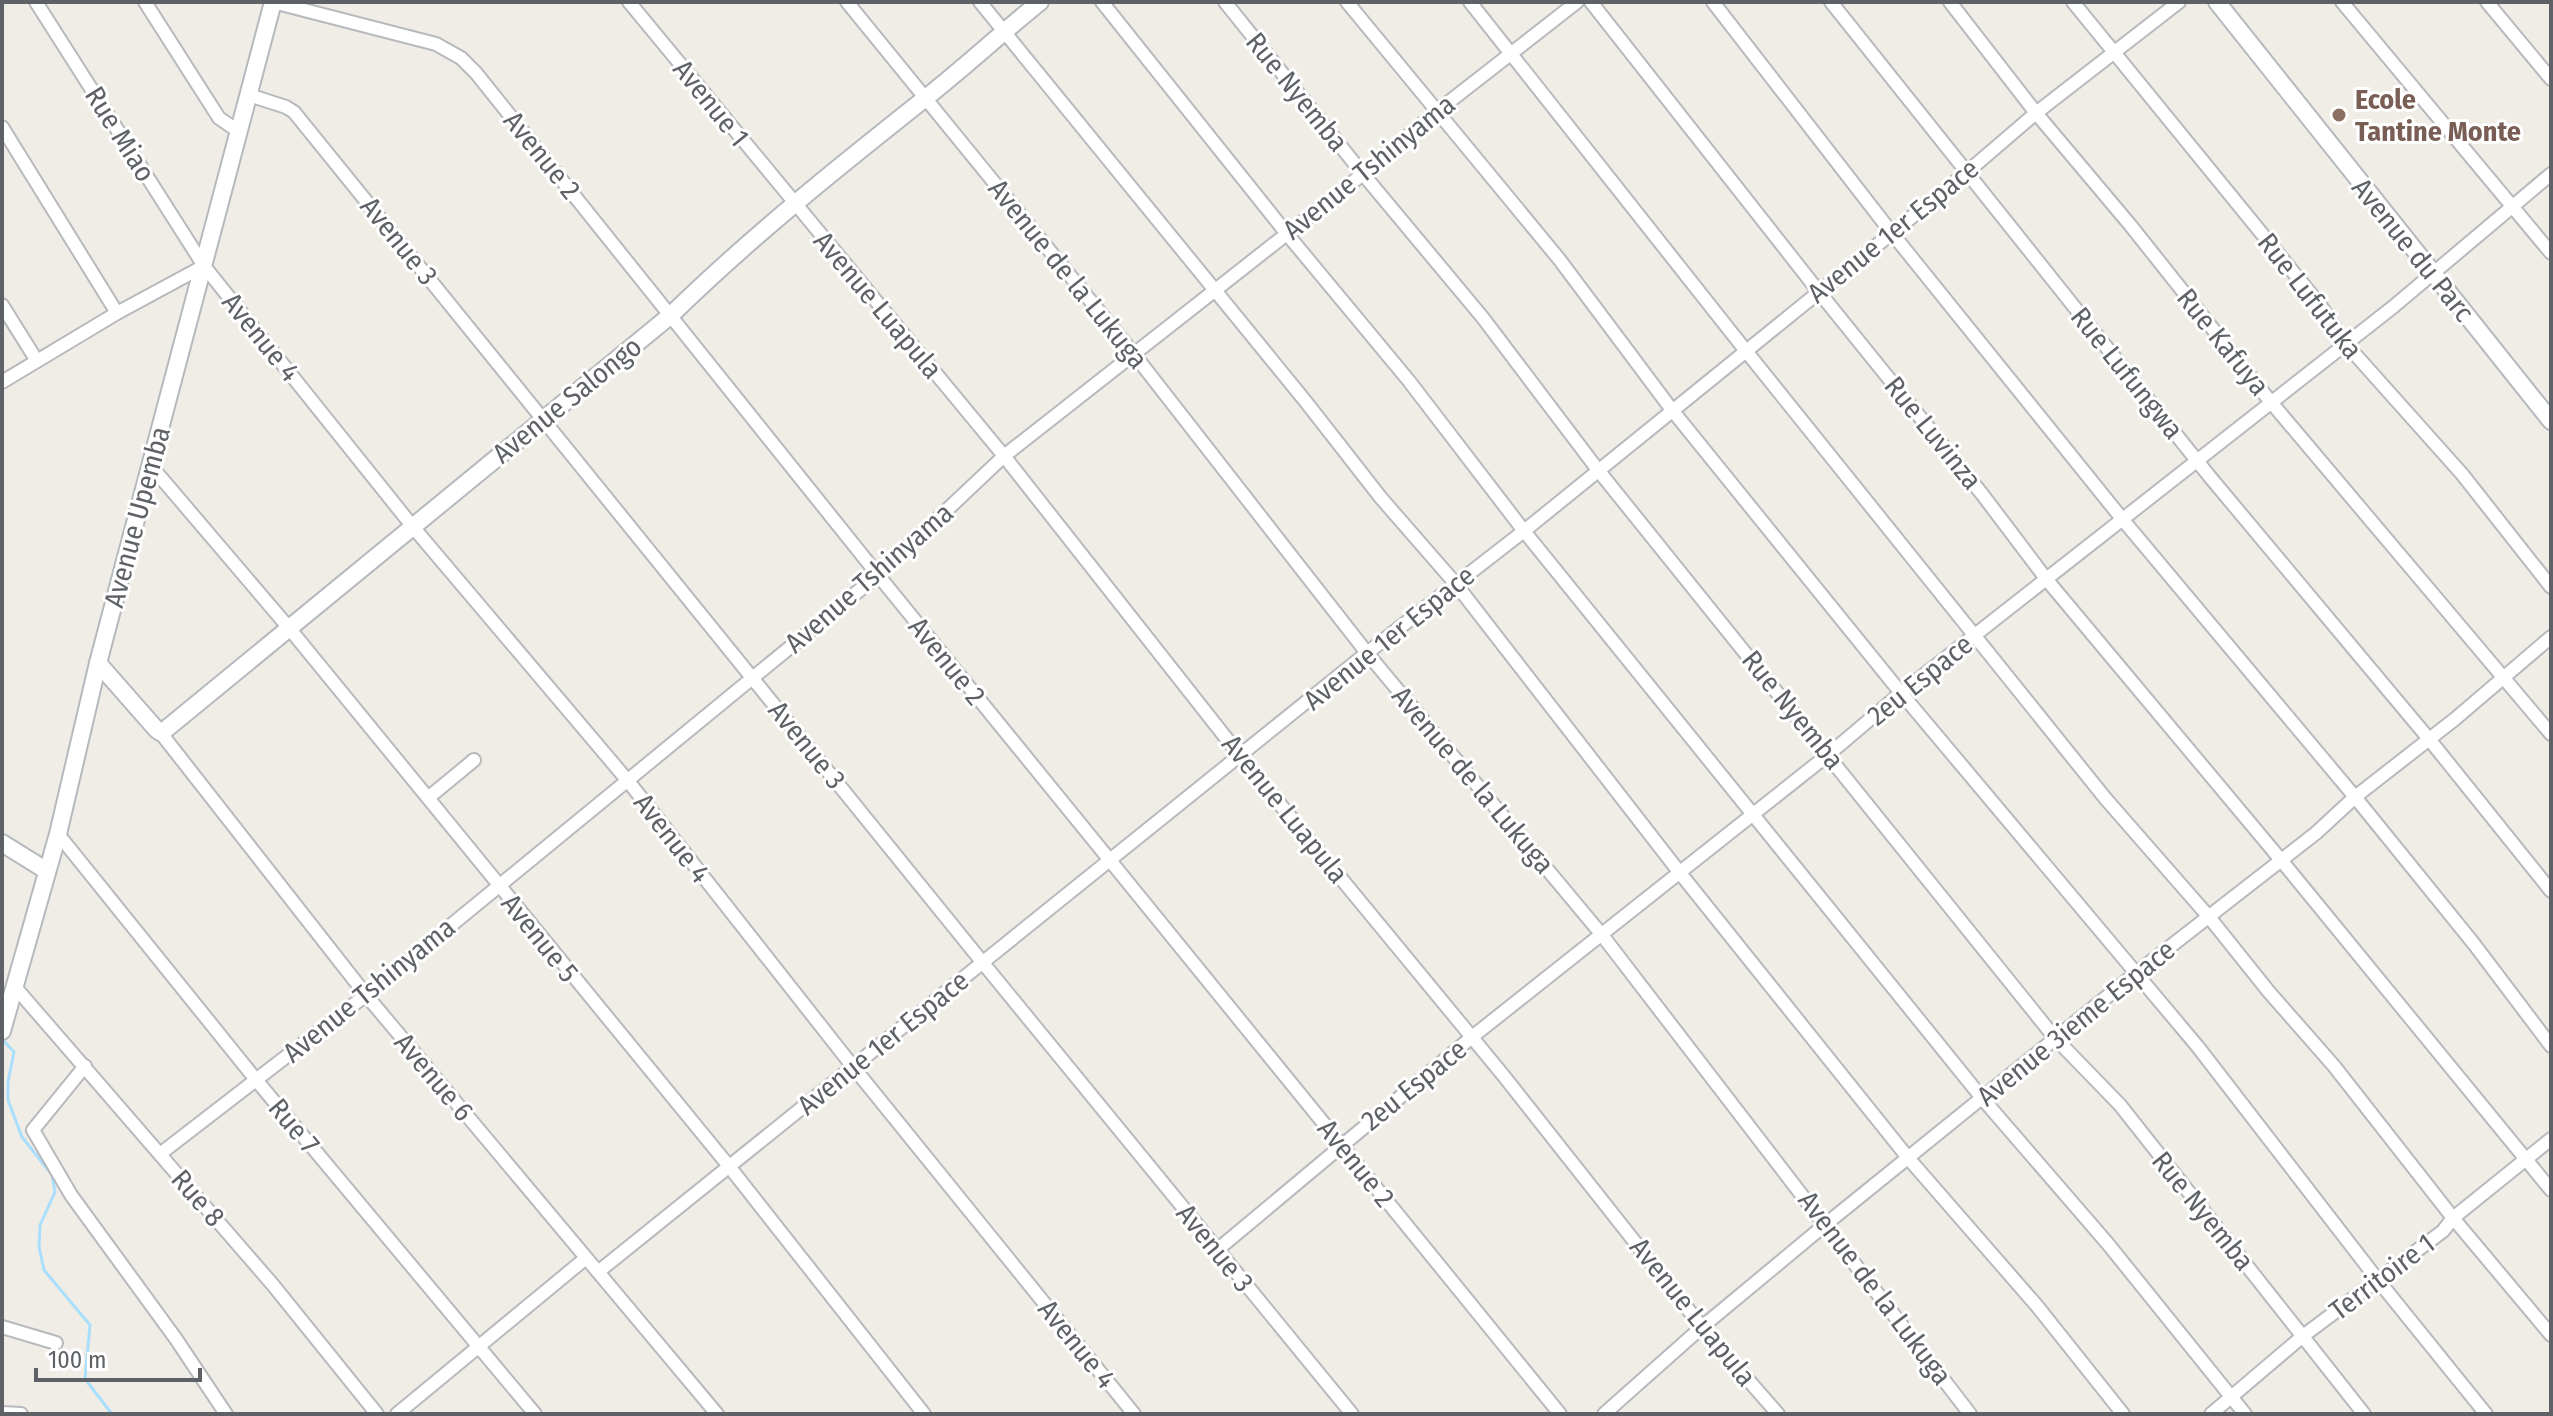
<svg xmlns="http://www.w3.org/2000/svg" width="2553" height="1416" font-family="'Fira Sans Condensed',sans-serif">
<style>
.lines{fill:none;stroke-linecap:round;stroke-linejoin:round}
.stream{stroke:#a9dffd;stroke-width:3}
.street-casing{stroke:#b7b9bd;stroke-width:16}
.secondary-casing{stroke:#b5b9bd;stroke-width:20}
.street{stroke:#fff;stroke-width:12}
.secondary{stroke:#fff;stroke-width:16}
.education-dot{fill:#8d6e63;stroke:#fff;stroke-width:3}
.labels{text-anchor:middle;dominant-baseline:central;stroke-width:6;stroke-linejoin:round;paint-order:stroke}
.street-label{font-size:28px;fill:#5e6266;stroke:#fff}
.education-label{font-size:28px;font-weight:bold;fill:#785e54;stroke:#fff;text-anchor:start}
</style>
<rect width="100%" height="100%" fill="#f0ede6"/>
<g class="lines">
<polyline class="stream" points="2,1039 14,1052 8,1082 8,1100 22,1137 52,1175 55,1192 40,1225 39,1247 44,1270 90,1325 85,1379 112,1414"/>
<defs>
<g id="street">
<polyline points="36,2 204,266 413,527 628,781 854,1068 1134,1414"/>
<polyline points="145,2 219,118 238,131"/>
<polyline points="273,2 436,44 461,58 476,73 878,575 1560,1414"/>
<polyline points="629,2 1004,456 1241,757 1503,1075 1702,1327 1778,1414"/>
<polyline points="847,2 1133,353 1367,653 1602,935 1970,1414"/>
<polyline points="980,2 1306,402 1381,498 1455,583 1680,873 1909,1159 2037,1306 2123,1414"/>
<polyline points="1102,2 1287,234 1409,381 1524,531 1982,1098 2108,1244 2245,1414"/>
<polyline points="1225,2 1363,174 1483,318 1598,470 2055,1038 2120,1105 2364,1414"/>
<polyline points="1347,2 1559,259 1672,410 1901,693 2198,1047 2377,1279 2486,1414"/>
<polyline points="1470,2 1746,351 2105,798 2209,917 2269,992 2334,1066 2453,1218 2551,1335"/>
<polyline points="1591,2 1819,292 1982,494 2047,580 2281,860 2551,1190"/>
<polyline points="1713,2 1891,232 2123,520 2355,797 2474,944 2551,1046"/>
<polyline points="1831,2 2210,477 2429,739 2551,891"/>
<polyline points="1950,2 2036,113 2131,226 2270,401 2551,734"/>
<polyline points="2073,2 2320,305 2345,343 2462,474 2551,587"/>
<polyline points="2342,2 2551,253"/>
<polyline points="2487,2 2551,79"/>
<polyline points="249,95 286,107 294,112 983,963 1352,1414"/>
<polyline points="2,127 117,313"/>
<polyline points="2,305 37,361"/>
<polyline points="2,382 117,313 204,266"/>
<polyline points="151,466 289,628 728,1165 924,1414"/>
<polyline points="160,732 366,995 717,1414"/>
<polyline points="428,798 474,760"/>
<polyline points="58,834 257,1081 535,1414"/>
<polyline points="15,987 273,1285 377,1414"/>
<polyline points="85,1066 33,1130 71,1195 176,1339 226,1414"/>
<polyline points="160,1154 366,995 878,575 1004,456 1363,174 1436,112 1577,2"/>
<polyline points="1217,1250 1472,1037 1829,754 1901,693 2393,307 2551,174"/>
<polyline points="598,1272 1367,653 1524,531 1966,173 2036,113 2179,2"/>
<polyline points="2,1327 56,1343"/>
<polyline points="2,1413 21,1414"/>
<polyline points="397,1414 586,1258"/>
<polyline points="1604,1414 1702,1327 1826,1224 2135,974 2316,833 2355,797 2455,719 2551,637"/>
<polyline points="2211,1414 2303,1336 2443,1231 2453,1218 2551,1139"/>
</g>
<g id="secondary">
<polyline points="2217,2 2551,421"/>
<path d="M 98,663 L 156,729 L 160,732 L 165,730 L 671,315 C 751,237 836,169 923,100 C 963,69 1000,34 1040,2"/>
<polyline points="2,843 47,871"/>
<polyline points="2,1031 58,834 98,663 273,2"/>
</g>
</defs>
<use href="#street" class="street-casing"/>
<use href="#secondary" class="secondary-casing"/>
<use href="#street" class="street"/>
<use href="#secondary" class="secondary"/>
</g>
<circle class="education-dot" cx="2339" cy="115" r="8"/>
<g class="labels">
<g class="street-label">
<text transform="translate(1297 92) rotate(51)">Rue Nyemba</text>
<text transform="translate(711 103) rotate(51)">Avenue 1</text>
<text transform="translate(120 134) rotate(58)">Rue Miao</text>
<text transform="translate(542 155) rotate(51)">Avenue 2</text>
<text transform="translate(1369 167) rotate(-39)">Avenue Tshinyama</text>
<text transform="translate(1893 231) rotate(-39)">Avenue 1er Espace</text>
<text transform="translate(399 241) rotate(51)">Avenue 3</text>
<text transform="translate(2413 250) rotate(51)">Avenue du Parc</text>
<text transform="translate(1068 274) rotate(51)">Avenue de la Lukuga</text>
<text transform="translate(2310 296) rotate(52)">Rue Lufutuka</text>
<text transform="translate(878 305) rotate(50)">Avenue Luapula</text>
<text transform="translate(261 337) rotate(51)">Avenue 4</text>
<text transform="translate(2223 342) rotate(51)">Rue Kafuya</text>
<text transform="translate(2127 373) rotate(51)">Rue Lufungwa</text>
<text transform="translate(567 400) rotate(-39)">Avenue Salongo</text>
<text transform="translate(1933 433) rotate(51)">Rue Luvinza</text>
<text transform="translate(137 517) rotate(-75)">Avenue Upemba</text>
<text transform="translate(869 578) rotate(-41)">Avenue Tshinyama</text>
<text transform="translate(1389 638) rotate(-39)">Avenue 1er Espace</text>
<text transform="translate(947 661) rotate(51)">Avenue 2</text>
<text transform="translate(1920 680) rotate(-39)">2eu Espace</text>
<text transform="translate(1793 710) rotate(51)">Rue Nyemba</text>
<text transform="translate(807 745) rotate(51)">Avenue 3</text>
<text transform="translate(1473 780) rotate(50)">Avenue de la Lukuga</text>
<text transform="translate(1285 809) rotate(51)">Avenue Luapula</text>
<text transform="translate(672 838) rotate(52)">Avenue 4</text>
<text transform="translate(540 938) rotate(51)">Avenue 5</text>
<text transform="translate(369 990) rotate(-39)">Avenue Tshinyama</text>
<text transform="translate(2076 1023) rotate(-39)">Avenue 3ieme Espace</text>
<text transform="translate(883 1043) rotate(-39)">Avenue 1er Espace</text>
<text transform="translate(434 1077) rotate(50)">Avenue 6</text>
<text transform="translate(1414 1085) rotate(-39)">2eu Espace</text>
<text transform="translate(294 1126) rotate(50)">Rue 7</text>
<text transform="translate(1356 1163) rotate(51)">Avenue 2</text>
<text transform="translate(198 1198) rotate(49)">Rue 8</text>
<text transform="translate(2203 1211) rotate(51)">Rue Nyemba</text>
<text transform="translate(1215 1248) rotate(51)">Avenue 3</text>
<text transform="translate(2382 1277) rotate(-37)">Territoire 1</text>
<text transform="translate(1875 1288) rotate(53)">Avenue de la Lukuga</text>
<text transform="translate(1693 1312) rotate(51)">Avenue Luapula</text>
<text transform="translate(1077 1344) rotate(51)">Avenue 4</text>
</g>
<g class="education-label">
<text x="2355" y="99">Ecole<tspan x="2355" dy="32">Tantine Monte</tspan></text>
</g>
</g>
<rect width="2553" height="1416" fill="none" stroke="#5e6266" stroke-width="8"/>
<path d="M36 1368v12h164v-12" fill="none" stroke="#5e6266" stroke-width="4"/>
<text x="48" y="1368" font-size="24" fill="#5e6266" stroke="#ffffff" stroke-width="6" paint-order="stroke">100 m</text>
</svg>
